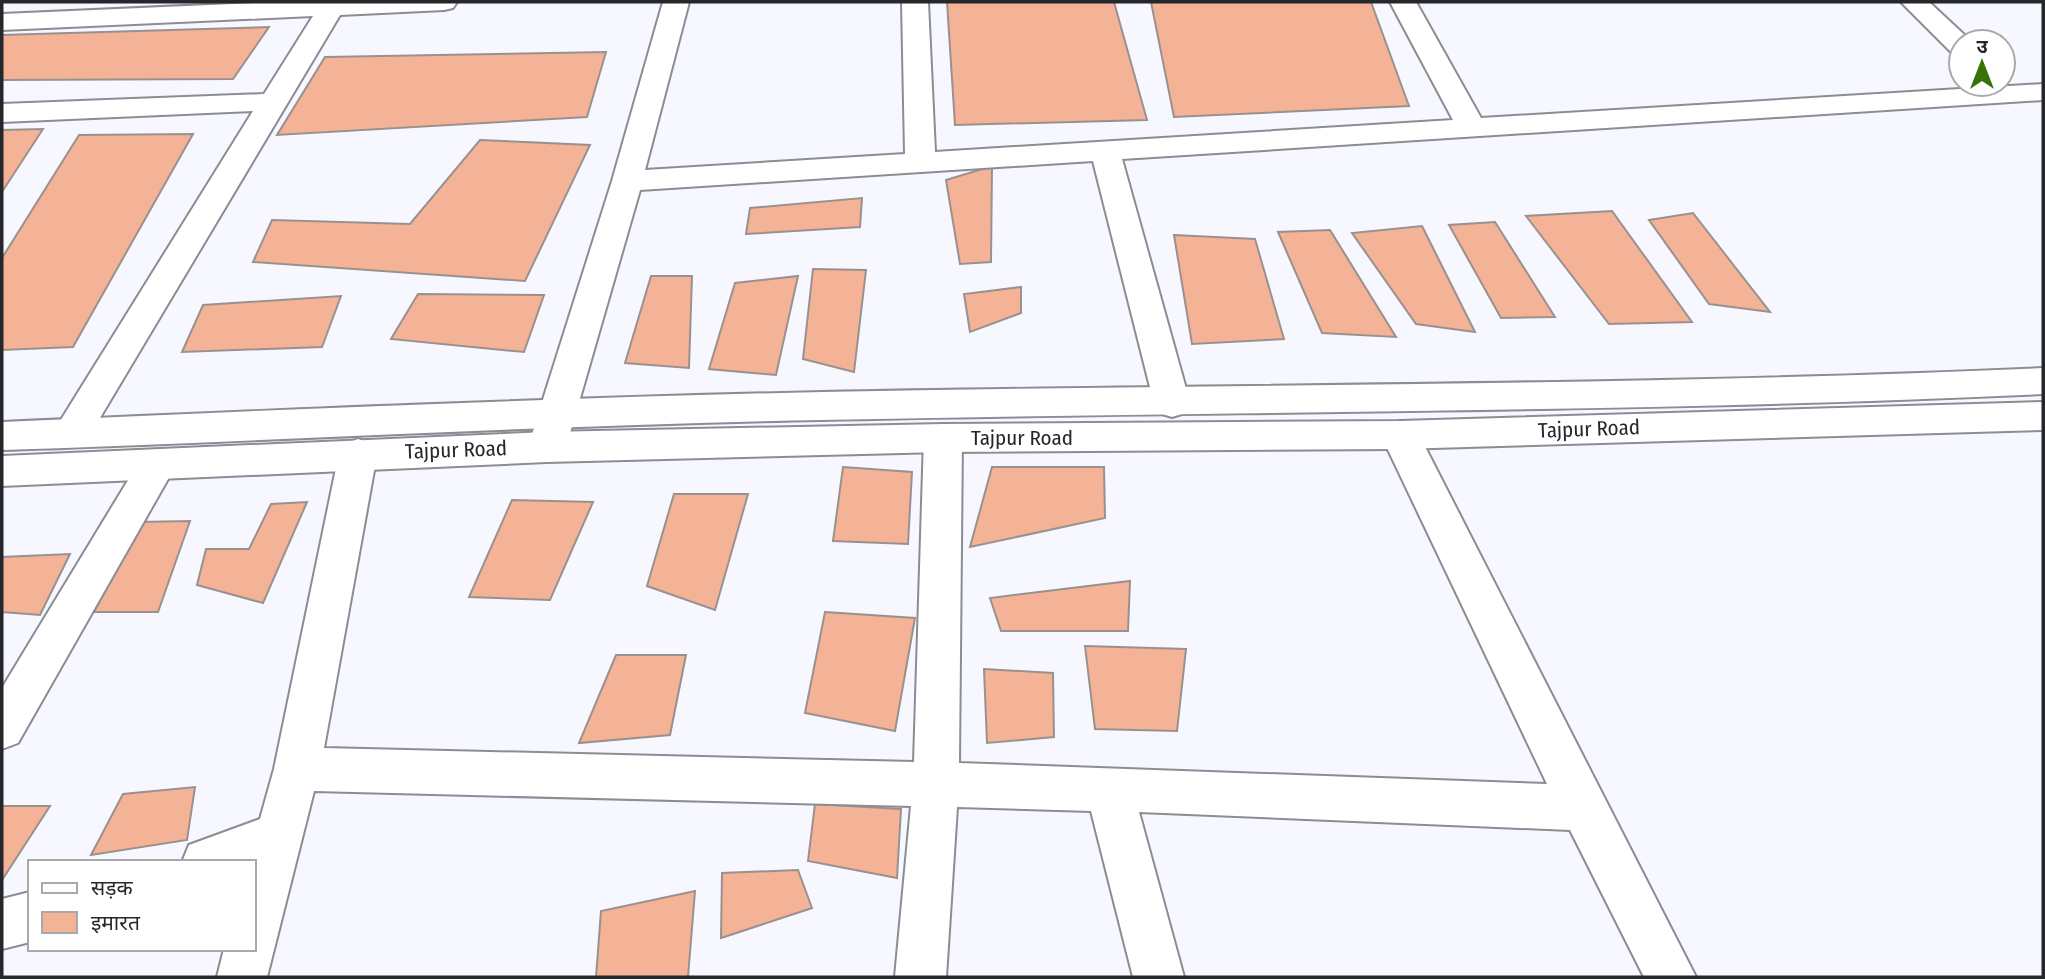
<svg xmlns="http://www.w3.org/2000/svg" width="2045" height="979" font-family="'Fira Sans Condensed','Noto Sans Devanagari',sans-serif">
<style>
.building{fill:#f4b297;stroke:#9a918e;stroke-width:2}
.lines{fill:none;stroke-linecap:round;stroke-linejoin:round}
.minor-casing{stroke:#8b8c94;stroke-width:4}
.major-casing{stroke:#8b8c94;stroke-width:4}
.minor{fill:#fff;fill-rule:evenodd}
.major{fill:#fff;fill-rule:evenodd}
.labels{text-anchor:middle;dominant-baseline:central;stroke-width:5;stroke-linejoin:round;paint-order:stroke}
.street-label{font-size:21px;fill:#26272a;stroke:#fff}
</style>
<rect width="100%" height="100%" fill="#f7f8ff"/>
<g class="building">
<polygon points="947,2 1114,2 1147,120 955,125"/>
<polygon points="1151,2 1371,2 1409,106 1174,117"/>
<polygon points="269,27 233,79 2,80 2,35"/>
<polygon points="606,52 587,117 277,135 325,57"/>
<polygon points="43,129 2,192 2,130"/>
<polygon points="193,134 73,347 2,350 2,258 79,135"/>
<polygon points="480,140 590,145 525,281 253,262 272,220 410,224"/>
<polygon points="992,166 991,262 960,264 946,180"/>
<polygon points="862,198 860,227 746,234 750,208"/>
<polygon points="1612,211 1692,322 1609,324 1526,216"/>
<polygon points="1693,213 1770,312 1709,304 1649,220"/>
<polygon points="1495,222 1555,317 1501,318 1449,225"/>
<polygon points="1422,226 1475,332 1416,324 1352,233"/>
<polygon points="1330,230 1396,337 1322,333 1278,232"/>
<polygon points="1174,235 1255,239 1284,339 1192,344"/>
<polygon points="813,269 866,270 854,372 803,359"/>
<polygon points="651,276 692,276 689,368 625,363"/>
<polygon points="798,276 776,375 709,369 735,283"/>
<polygon points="1021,287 1021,313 970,332 964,294"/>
<polygon points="418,294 544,295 524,352 391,339"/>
<polygon points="341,296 322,347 182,352 203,305"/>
<polygon points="843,467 912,472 908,544 833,541"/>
<polygon points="992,467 1104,467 1105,518 970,547"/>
<polygon points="674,494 748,494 715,610 647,586"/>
<polygon points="512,500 593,502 550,600 469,597"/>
<polygon points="307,502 263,603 197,585 206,549 249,549 271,504"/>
<polygon points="190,521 158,612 94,612 137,522"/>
<polygon points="70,554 40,615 2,612 2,557"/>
<polygon points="1130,581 1128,631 1001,631 990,598"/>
<polygon points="825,612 915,618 895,731 805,713"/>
<polygon points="1085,646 1186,649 1177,731 1095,729"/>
<polygon points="616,655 686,655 670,735 579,743"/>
<polygon points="984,669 1053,673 1054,737 987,743"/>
<polygon points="195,787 187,840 91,855 123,794"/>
<polygon points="815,804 901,809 897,878 808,861"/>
<polygon points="2,806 50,806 2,880"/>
<polygon points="798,870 812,908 721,938 722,873"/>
<polygon points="695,891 688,977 596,977 601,911"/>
</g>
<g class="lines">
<defs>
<g id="minor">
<polygon points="276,2 457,2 453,8 444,10 340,15 85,443 72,447 59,443 53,433 59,423 253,111 2,122 2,104 264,94 313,16 2,30 2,14"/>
<polygon points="663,2 689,2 645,170 905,154 902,2 928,2 935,152 1453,120 1390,2 1416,2 1481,118 2043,84 2043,100 1122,159 1190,403 1185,413 1172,417 1159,413 1154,403 1093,161 640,190 566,447 560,457 547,462 534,457 528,447 612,181"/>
<polygon points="1901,2 1929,2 1972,42 1961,42 1961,54 1951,52"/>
<polygon points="1400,421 1413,425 1419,435 1696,977 1644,977 1570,830 1139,812 1184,977 1133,977 1091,811 957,807 946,977 895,977 911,806 314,791 267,977 217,977 224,949 254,949 254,862 182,862 189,845 260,819 274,769 339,454 345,444 358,439 371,444 377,454 324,748 914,762 924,438 930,428 943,424 956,428 962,438 959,763 1547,784 1381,435 1387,425"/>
<polygon points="157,450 170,454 176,465 18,743 2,749 2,688 144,454"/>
<polygon points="30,892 30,942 2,949 2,899"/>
</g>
<g id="major">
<path d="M 2043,368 L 2043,394 C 1636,413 1229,411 822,420 C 548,425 275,441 2,450 L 2,422 C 275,410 549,398 822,392 C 1229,384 1636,386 2043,368 Z"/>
<polygon points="2043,402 2043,430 1400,449 943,452 547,462 2,486 2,456 547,432 943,424 1400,421"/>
</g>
</defs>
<use href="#minor" class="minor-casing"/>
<use href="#major" class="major-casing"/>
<use href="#minor" class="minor"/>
<use href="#major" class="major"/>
</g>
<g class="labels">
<g class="street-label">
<text transform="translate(1589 429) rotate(-2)">Tajpur Road</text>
<text x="1022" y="438">Tajpur Road</text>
<text transform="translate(456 450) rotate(-2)">Tajpur Road</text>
</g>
</g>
<rect width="2045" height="979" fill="none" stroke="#26272a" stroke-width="7"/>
<rect x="28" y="860" width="228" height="91" fill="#ffffff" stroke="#a8a9aa" stroke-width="2"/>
<rect x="42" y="883" width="35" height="10" fill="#ffffff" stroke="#a8a9aa" stroke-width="2"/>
<text x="91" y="895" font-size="21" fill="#26272a">सड़क</text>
<rect x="42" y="912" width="35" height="21" fill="#f4b297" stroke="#a8a9aa" stroke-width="2"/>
<text x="91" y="930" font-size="21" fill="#26272a">इमारत</text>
<g transform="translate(1982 63)"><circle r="33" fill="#ffffff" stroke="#a8a9aa" stroke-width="2"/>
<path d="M0-5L12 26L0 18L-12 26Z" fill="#387307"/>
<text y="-10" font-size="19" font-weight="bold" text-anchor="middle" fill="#26272a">उ</text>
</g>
</svg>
